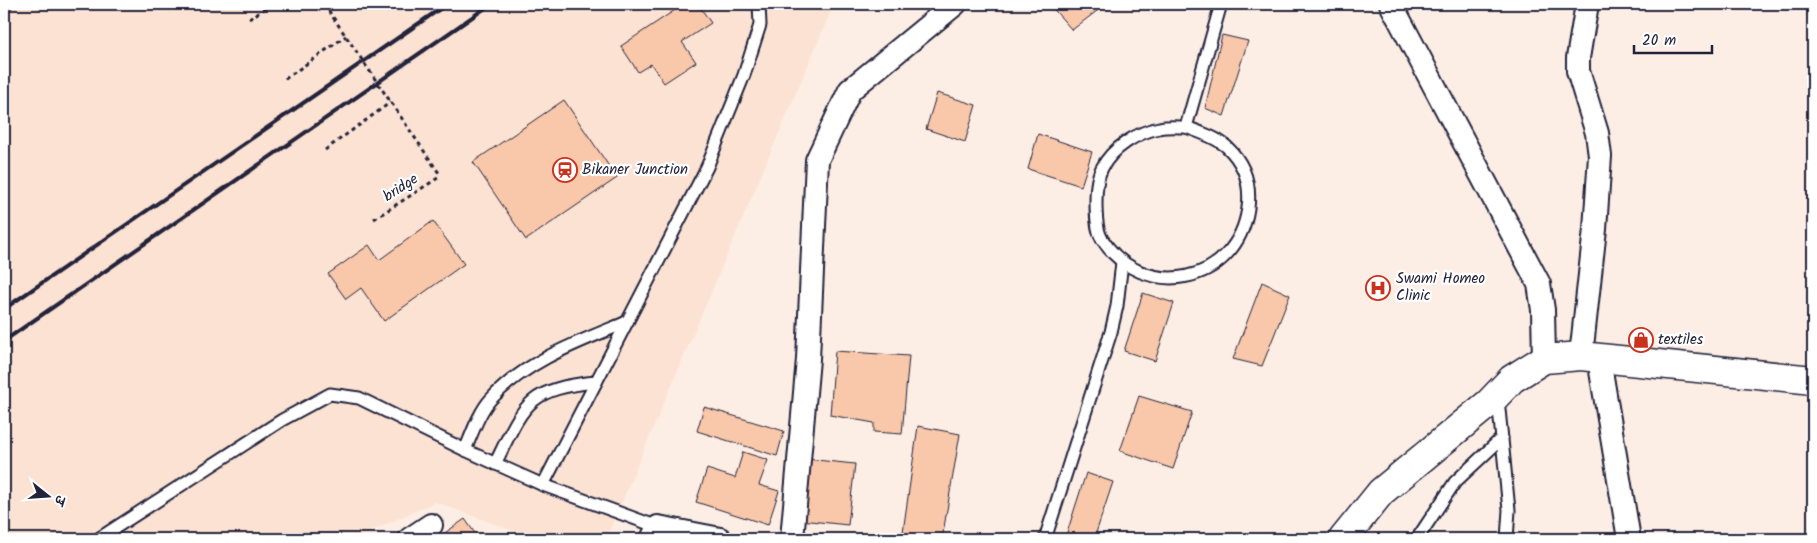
<svg xmlns="http://www.w3.org/2000/svg" width="1817" height="543" font-family="Kalam,'Playpen Sans Deva',sans-serif">
<style>
.built{fill:#fce2d3}
.building{fill:#f9c7a9;stroke:#22223b}
.lines{fill:none;stroke-linecap:round;stroke-linejoin:round}
.service-casing{stroke:#22223b;stroke-width:15}
.minor-casing{stroke:#22223b;stroke-width:26}
.tertiary-casing{stroke:#22223b;stroke-width:31}
.path{stroke:#22223b;stroke-width:3;stroke-dasharray:4 4;stroke-linecap:butt}
.service{stroke:#fff;stroke-width:11}
.minor{stroke:#fff;stroke-width:22}
.tertiary{stroke:#fff;stroke-width:28}
.rail{stroke:#22223b;stroke-width:4}
.path-bridge{stroke:#22223b;stroke-width:3;stroke-dasharray:4 4;stroke-linecap:butt}
.labels{text-anchor:middle;dominant-baseline:central;stroke-width:4.5;stroke-linejoin:round;paint-order:stroke}
.poi-label{font-size:15px;fill:#22223b;stroke:#fff;text-anchor:start}
.street-label{font-size:15px;fill:#22223b;stroke:#fff}
</style>
<rect width="100%" height="100%" fill="#fdeee5"/>
<filter id="ink" filterUnits="userSpaceOnUse"><feTurbulence type="fractalNoise" baseFrequency=".02" numOctaves="2"/><feDisplacementMap in="SourceGraphic" scale="10" xChannelSelector="R" yChannelSelector="G"/><feConvolveMatrix kernelMatrix="1 2 1 2 8 2 1 2 1" color-interpolation-filters="sRGB"/></filter>
<g filter="url(#ink)">
<polygon class="built" points="4,4 834,4 606,539 535,539 435,502 354,539 4,539"/>
<g class="building">
<polygon points="684,4 698,4 711,23 682,42 696,62 664,83 651,64 638,72 621,46"/>
<polygon points="1049,4 1106,4 1072,30"/>
<polygon points="1222,35 1248,41 1224,116 1205,108"/>
<polygon points="937,93 976,105 965,142 926,129"/>
<polygon points="564,100 617,178 526,240 473,162"/>
<polygon points="1038,134 1092,152 1081,186 1028,169"/>
<polygon points="433,221 464,264 384,321 361,288 346,299 328,274 369,245 379,260"/>
<polygon points="1262,282 1290,295 1262,366 1233,359"/>
<polygon points="1143,293 1174,303 1155,361 1124,351"/>
<polygon points="835,351 909,356 902,434 874,432 874,423 830,415"/>
<polygon points="1139,396 1192,412 1173,469 1120,451"/>
<polygon points="704,407 784,431 777,456 697,431"/>
<polygon points="918,426 960,434 942,539 902,539"/>
<polygon points="743,452 768,460 759,485 779,491 768,525 696,502 707,469 735,478"/>
<polygon points="806,459 855,464 848,525 800,520"/>
<polygon points="1086,473 1113,482 1094,539 1065,539"/>
<polygon points="465,519 479,539 436,539"/>
</g>
<g class="lines">
<defs>
<g id="service">
<polyline points="4,5 6,4"/>
<path d="M 1186,127 C 1199,132 1216,137 1227,147 C 1245,164 1251,184 1248,208 C 1237,286 1142,302 1102,239 C 1096,230 1096,212 1096,202 C 1096,192 1097,177 1102,168 C 1112,148 1138,132 1159,128 C 1168,126 1178,127 1186,127 Z"/>
<polyline points="1186,127 1221,4"/>
<polyline points="1498,399 1509,510 1507,539"/>
<path d="M 465,450 C 472,434 479,412 491,399 C 527,360 579,342 627,322"/>
<path d="M 495,464 C 524,405 526,389 596,382"/>
<polyline points="543,485 707,167 744,75 760,25 759,4"/>
<polyline points="98,539 282,420 330,394 359,398 465,450 543,485 658,527"/>
<polyline points="1045,539 1111,332 1117,306 1122,262"/>
<polyline points="1417,539 1455,482 1502,438"/>
</g>
<g id="minor">
<polyline points="1391,4 1539,284 1543,310 1544,359"/>
<polyline points="1581,356 1595,229 1600,156 1597,133 1578,71 1578,58 1587,4"/>
<polyline points="1599,359 1629,539"/>
<polyline points="410,539 431,525"/>
<polyline points="652,539 658,527 720,539"/>
<polyline points="792,539 808,359 817,160 850,90 955,4"/>
</g>
<polyline id="tertiary" points="1343,539 1381,492 1489,403 1512,379 1544,359 1581,356 1813,380"/>
</defs>
<use href="#service" class="service-casing"/>
<use href="#minor" class="minor-casing"/>
<use href="#tertiary" class="tertiary-casing"/>
<g class="path">
<polyline points="249,19 271,4"/>
<polyline points="285,79 346,36"/>
<polyline points="325,150 391,102"/>
<polyline points="374,219 441,176"/>
</g>
<use href="#service" class="service"/>
<use href="#minor" class="minor"/>
<use href="#tertiary" class="tertiary"/>
<g class="rail">
<polyline points="4,309 447,4"/>
<polyline points="4,341 491,4"/>
</g>
<polyline class="path-bridge" points="324,4 441,176"/>
</g>
</g>
<defs>
<symbol id="station-ring" viewBox="-11 -11 22 22"><circle r="9.5" fill="#fff" stroke="#c8321e" stroke-width="1.5"/><path d="M-3-6H3Q5-6 5-4V2Q5 4 3 4L4.5 6H3L1.5 4h-3L-3 6H-4.5L-3 4Q-5 4-5 2V-4Q-5-6-3-6ZM-3.5-4v3h7v-3ZM-3.5 1v1.5H-2V1ZM2 1v1.5H3.5V1Z" fill="#c8321e"/></symbol>
<symbol id="hospital-ring" viewBox="-11 -11 22 22"><circle r="9.5" fill="#fff" stroke="#c8321e" stroke-width="1.5"/><path d="M-5-5h3v3.5h4V-5h3V5h-3V1.5h-4V5h-3Z" fill="#c8321e"/></symbol>
<symbol id="shop-ring" viewBox="-11 -11 22 22"><circle r="9.5" fill="#fff" stroke="#c8321e" stroke-width="1.5"/><path d="M-5-2.5h2.3a2.7 3.5 0 0 1 5.4 0H5L5.5 6h-11ZM-1.5-2.5h3a1.5 2.3 0 0 0-3 0Z" fill="#c8321e"/></symbol>
</defs>
<g fill-rule="evenodd">
<use href="#station-ring" x="551" y="156" width="28" height="28"/>
<use href="#hospital-ring" x="1364" y="274" width="28" height="28"/>
<use href="#shop-ring" x="1627" y="326" width="28" height="28"/>
</g>
<g class="labels">
<g class="poi-label">
<text x="582" y="170">Bikaner Junction</text>
<text x="1396" y="279">Swami Homeo<tspan x="1396" dy="17">Clinic</tspan></text>
<text x="1658" y="340">textiles</text>
</g>
<g class="street-label">
<text transform="translate(401 188) rotate(-33)">bridge</text>
</g>
</g>
<rect width="1817" height="543" fill="none" stroke="#fff" stroke-width="20"/>
<rect x="10" y="10" width="1797" height="523" fill="none" stroke="#22223b" stroke-width="2" filter="url(#ink)"/>
<g transform="translate(48 496) rotate(107)" stroke="#ffffff" stroke-width="4" paint-order="stroke">
<path d="M0-4L9 19L0 12L-9 19Z" fill="#22223b"/>
<text y="-8" font-size="14" font-weight="bold" text-anchor="middle" fill="#22223b">उ</text>
</g>
<path d="M1634 45v8h78v-8" fill="none" stroke="#22223b" stroke-width="2.5"/>
<text x="1642" y="45" font-size="15" fill="#22223b" stroke="#ffffff" stroke-width="4" paint-order="stroke">20 m</text>
</svg>
